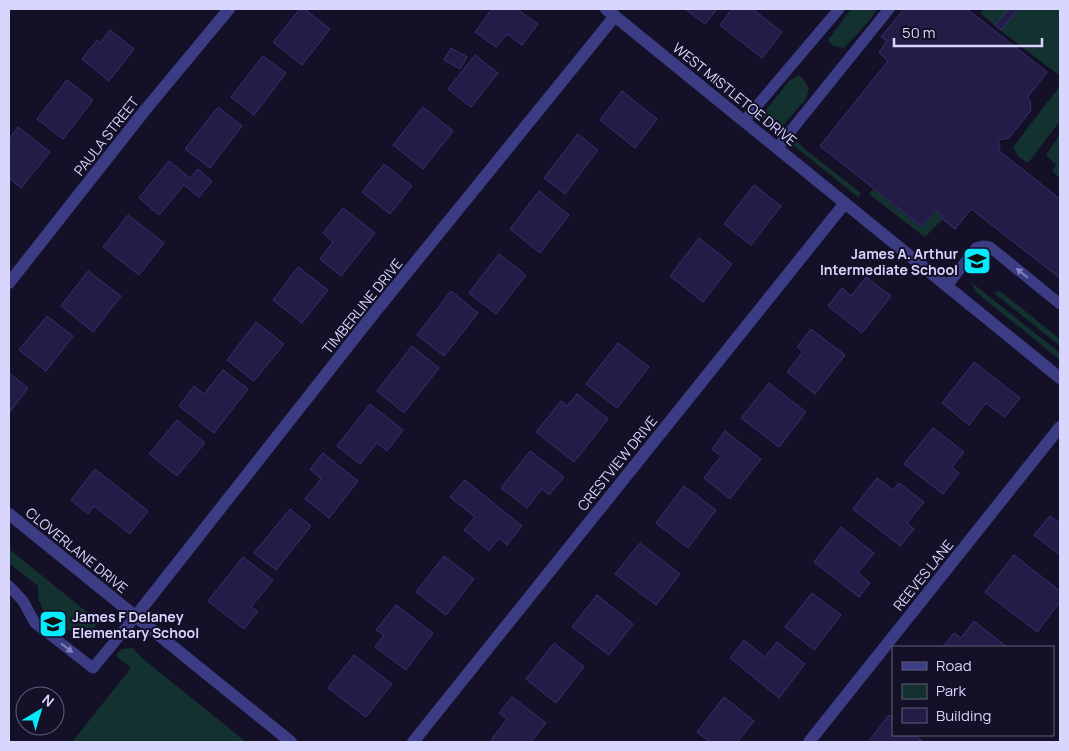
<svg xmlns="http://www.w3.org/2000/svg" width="1069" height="751" font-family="Manrope,sans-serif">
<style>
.green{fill:#13312f}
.building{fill:#231c47;stroke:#3a2f73}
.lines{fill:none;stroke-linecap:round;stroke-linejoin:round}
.service{stroke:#3c3c85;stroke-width:11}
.minor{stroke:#3c3c85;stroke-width:12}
.oneway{fill:#8381bb}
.labels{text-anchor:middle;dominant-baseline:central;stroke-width:4;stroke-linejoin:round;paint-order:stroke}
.street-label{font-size:14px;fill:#d9d6fe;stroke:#131027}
.poi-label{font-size:14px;font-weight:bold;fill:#d9d6fe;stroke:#131027;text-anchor:end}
</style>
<rect width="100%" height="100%" fill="#131027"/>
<g class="green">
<polygon points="851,9 877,9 870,20 844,48 833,46 828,40"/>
<polygon points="983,9 1060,9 1060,76 1004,33 980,13"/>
<polygon points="799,75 804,80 809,89 806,99 779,130 773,129 762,118 763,114 789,81"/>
<polygon points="1060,86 1060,121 1028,163 1018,156 1013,147"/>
<polygon points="1060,134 1060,178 1052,171 1056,165 1046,155"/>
<polygon points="793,140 800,144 807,151 861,193 858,197 793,145"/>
<polygon points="873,189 922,228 936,211 941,216 940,218 942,220 925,237 922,235 869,194"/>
<polygon points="972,283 1060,353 1060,360 983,298 975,291"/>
<polygon points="1000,291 1060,339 1060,346 994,293"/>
<path d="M 9,549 L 98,621 C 94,629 90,633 82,636 C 68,632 46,619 41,605 C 38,599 38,592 38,586 L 9,563 Z"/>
<polygon points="133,648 142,658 246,742 72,742 131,668 116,656 122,649"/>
</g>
<g class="building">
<polygon points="300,9 304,9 330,29 302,65 273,42"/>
<polygon points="492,9 517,9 538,24 522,45 507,34 496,47 475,32"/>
<polygon points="685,9 717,9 705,24"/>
<polygon points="732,9 752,9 782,32 762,58 720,25"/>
<polygon points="904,9 967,9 1047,72 1027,98 1030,100 1031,110 1009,138 998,140 1000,147 998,150 1060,199 1060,278 971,209 955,229 941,218 942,216 935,210 922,227 820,146 888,61 879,52 887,41 881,37"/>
<polygon points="1009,9 1018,9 1001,30 995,25"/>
<polygon points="110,30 134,49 109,81 82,59 97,40 100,43"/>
<polygon points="451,48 467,57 460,69 444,60"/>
<polygon points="475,55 498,73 471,107 448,89"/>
<polygon points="263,56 286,73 254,115 231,97"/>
<polygon points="67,80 93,100 63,139 37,119"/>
<polygon points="622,91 657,119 635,148 600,120"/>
<polygon points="218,107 242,126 210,168 185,149"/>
<polygon points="423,107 453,131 423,169 393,145"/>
<polygon points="18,127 50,152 21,188 9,178 9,139"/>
<polygon points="578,134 598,150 565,194 544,178"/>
<polygon points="169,161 190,178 198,169 212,181 199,197 184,185 159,215 139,198"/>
<polygon points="384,164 412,186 390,214 362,192"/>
<polygon points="754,185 781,206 751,245 724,224"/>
<polygon points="539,191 569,215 540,253 510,229"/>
<polygon points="343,208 375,233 341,276 320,259 333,242 323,233"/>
<polygon points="128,215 164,243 139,275 103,247"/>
<polygon points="699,238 732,264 703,302 670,276"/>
<polygon points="499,254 526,275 496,314 469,293"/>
<polygon points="298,267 328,290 302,323 273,300"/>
<polygon points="88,271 121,296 93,332 61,306"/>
<polygon points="866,277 891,296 862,333 828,306 842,288 851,296"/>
<polygon points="451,291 478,313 444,356 417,335"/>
<polygon points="47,316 73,336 46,371 19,350"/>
<polygon points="256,322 284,344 254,381 227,360"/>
<polygon points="811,329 845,355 815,394 787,372 803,352 797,347"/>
<polygon points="618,343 649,367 617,408 586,384"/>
<polygon points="412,346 439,368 404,413 377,391"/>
<polygon points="974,362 1020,398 1005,417 986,403 969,425 942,403"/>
<polygon points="223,370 248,389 214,433 179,406 194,386 204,394"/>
<polygon points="9,373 28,388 9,413"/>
<polygon points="769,383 806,412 779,447 741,418"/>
<polygon points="577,394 608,419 574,462 536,432 561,401 567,406"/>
<polygon points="370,404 403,430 387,451 377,443 360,464 337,446"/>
<polygon points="177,420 205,443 177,476 149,454"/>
<polygon points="933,428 964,452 952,467 959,473 943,494 904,464"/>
<polygon points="725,431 761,459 730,499 704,478 721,456 712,449"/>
<polygon points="530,451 564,477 549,495 542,489 527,508 501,488"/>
<polygon points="323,453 358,481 329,518 305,499 321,479 310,469"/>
<polygon points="95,469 148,511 130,534 94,506 88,514 71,500"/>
<polygon points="877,478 893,490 899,483 924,502 907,523 914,529 900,546 853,509"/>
<polygon points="465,480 522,526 507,545 499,538 489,551 464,530 475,517 450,497"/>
<polygon points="684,486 716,510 688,548 656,523"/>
<polygon points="290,509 311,526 276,570 254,553"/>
<polygon points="1050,516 1058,522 1060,519 1060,555 1034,535"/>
<polygon points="841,527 874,553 858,573 870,583 859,597 814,562"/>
<polygon points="640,543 680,574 656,605 615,574"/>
<polygon points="1014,555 1060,591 1060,602 1037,632 985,592"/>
<polygon points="444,556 474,579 446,615 416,592"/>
<polygon points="243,557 273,580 251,607 258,611 244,629 208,601"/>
<polygon points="812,593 841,615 814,650 785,627"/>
<polygon points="597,595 633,624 609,655 572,627"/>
<polygon points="396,605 433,633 406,670 375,647 384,635 376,630"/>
<polygon points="974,621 1007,647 943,647 954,633 961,638"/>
<polygon points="744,640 765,657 777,642 805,664 779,698 730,658"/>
<polygon points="554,643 584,667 556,703 526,679"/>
<polygon points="354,655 392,684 366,717 328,688"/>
<polygon points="512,697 546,723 531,742 494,742 491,740 507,719 499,713"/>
<polygon points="724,697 754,721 737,742 710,742 697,732"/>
<polygon points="889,715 893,718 893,735 914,735 924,742 868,742"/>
</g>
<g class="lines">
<g class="service">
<polyline points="744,121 839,9"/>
<polyline points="777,148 889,9"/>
<polyline points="947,286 976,248 983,246 990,247 1060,304"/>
<polyline points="9,586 23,601 35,623 93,668 135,617"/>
</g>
<g class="minor">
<polyline points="606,9 1060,378"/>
<polyline points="9,283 146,109 229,9"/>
<polyline points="9,514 291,742"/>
<polyline points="135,617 375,312 615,16"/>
<polyline points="413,742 845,203"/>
<polyline points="809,742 1060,427"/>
</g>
</g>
<defs><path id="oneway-solid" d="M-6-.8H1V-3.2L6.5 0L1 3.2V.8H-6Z" transform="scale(1.25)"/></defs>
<g class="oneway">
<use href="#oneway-solid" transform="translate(1022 273) rotate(-141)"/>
<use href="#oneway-solid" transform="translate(67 648) rotate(37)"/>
</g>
<defs>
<symbol id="school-square" viewBox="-11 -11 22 22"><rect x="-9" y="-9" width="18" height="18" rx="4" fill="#05ebfb" stroke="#131027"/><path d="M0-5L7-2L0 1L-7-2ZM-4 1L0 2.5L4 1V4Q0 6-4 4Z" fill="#111"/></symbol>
</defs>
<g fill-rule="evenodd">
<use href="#school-square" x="961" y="245" width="32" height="32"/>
<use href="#school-square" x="37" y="608" width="32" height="32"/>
</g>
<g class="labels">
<g class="street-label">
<text transform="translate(735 94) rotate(39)">WEST MISTLETOE DRIVE</text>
<text transform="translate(106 136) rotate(-52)">PAULA STREET</text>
<text transform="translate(362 306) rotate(-51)">TIMBERLINE DRIVE</text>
<text transform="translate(617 463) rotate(-51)">CRESTVIEW DRIVE</text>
<text transform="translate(77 550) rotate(39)">CLOVERLANE DRIVE</text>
<text transform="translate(923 575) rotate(-51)">REEVES LANE</text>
</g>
<g class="poi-label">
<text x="958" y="253">James A. Arthur<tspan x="958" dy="16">Intermediate School</tspan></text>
<text x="72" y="616" text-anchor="start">James F Delaney<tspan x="72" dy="16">Elementary School</tspan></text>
</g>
</g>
<rect width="1069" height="751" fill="none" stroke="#d9d6fe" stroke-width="20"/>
<rect x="892" y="646" width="162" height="90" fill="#131027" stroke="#625f7d"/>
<rect x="902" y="662" width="25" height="8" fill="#3c3c85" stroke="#625f7d"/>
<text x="936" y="671" font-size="15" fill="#d9d6fe">Road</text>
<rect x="902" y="684" width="25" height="15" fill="#13312f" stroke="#625f7d"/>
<text x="936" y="696" font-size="15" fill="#d9d6fe">Park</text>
<rect x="902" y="708" width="25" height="15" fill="#231c47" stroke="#625f7d"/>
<text x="936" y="721" font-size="15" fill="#d9d6fe">Building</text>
<g transform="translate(40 711) rotate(38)"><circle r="24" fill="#131027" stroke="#625f7d"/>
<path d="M0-4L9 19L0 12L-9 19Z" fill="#05ebfb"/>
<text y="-8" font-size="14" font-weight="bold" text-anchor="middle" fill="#d9d6fe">N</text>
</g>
<path d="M894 38v8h148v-8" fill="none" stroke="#d9d6fe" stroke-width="2.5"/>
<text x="902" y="38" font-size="15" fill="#d9d6fe" stroke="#131027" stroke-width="4" paint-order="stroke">50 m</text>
</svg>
